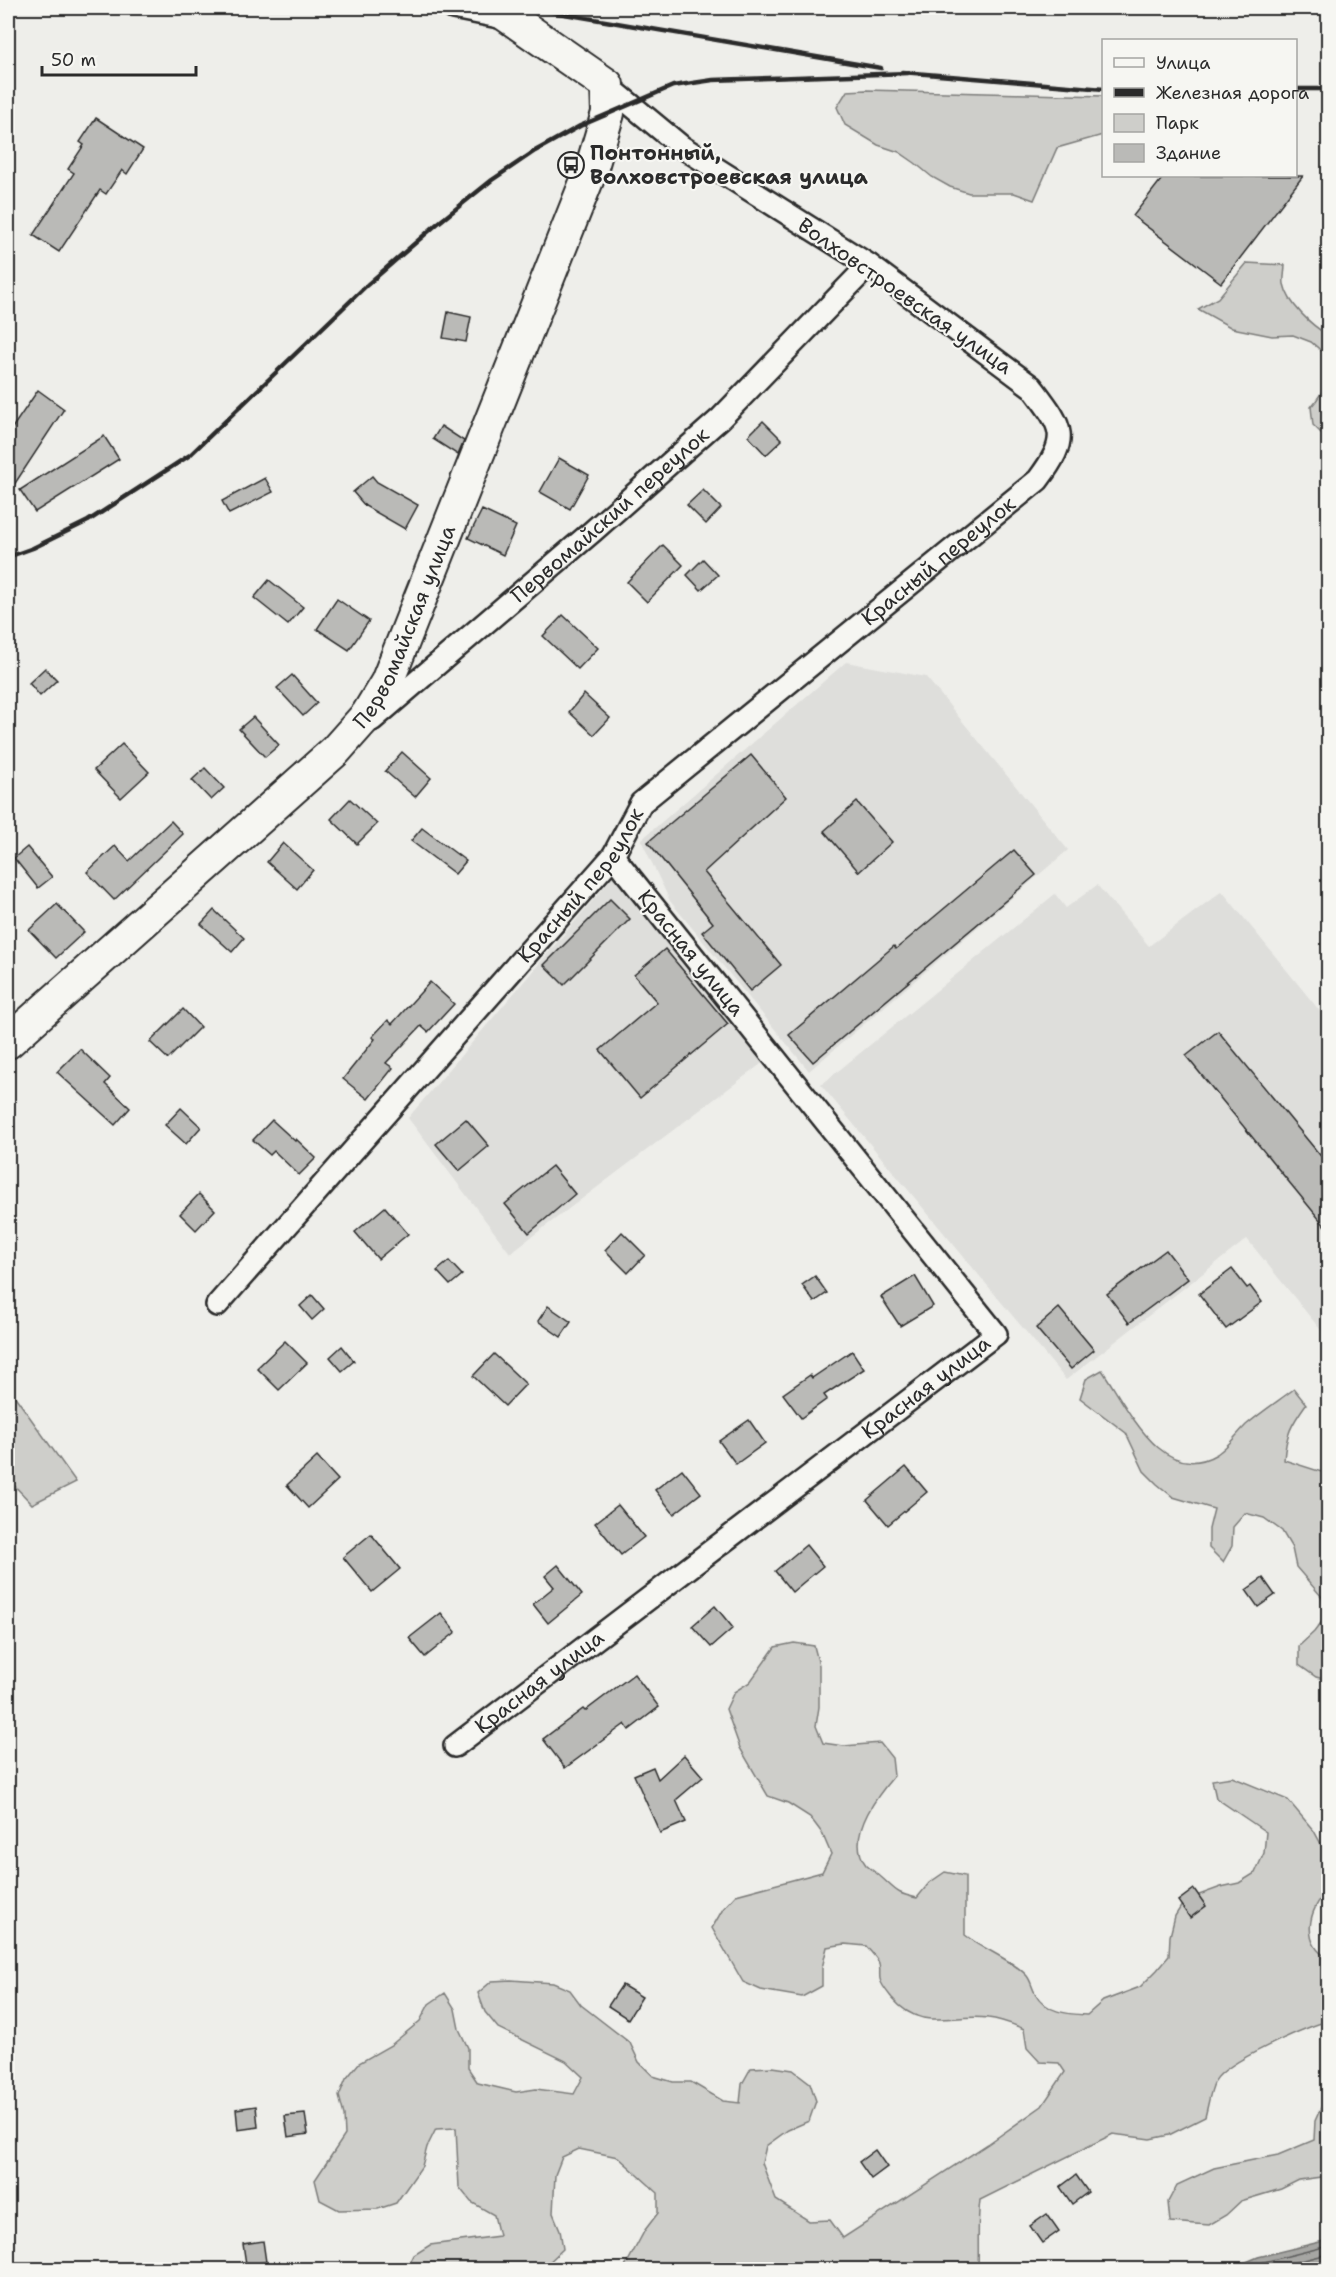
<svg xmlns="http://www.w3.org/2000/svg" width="1336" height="2277" font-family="'Shantell Sans',sans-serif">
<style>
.built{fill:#dededb}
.green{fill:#cececa;stroke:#7c7c7a;stroke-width:1.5}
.water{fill:#a6a6a3;stroke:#757573;stroke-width:1.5}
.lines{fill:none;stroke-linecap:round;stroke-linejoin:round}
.shore{stroke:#5c5c5b;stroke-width:1.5}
.building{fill:#babab7;stroke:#2b2b2b;stroke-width:1.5}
.street-casing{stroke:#2b2b2b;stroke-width:26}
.secondary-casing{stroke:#2b2b2b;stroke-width:36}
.street{stroke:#f6f6f2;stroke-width:21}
.secondary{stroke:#f6f6f2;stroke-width:32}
.rail{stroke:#2b2b2b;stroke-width:4.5}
.labels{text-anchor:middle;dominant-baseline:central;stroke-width:4.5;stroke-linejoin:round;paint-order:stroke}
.poi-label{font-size:21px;font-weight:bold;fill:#2b2b2b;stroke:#f6f6f2;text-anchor:start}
.street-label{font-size:21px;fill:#2b2b2b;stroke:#f6f6f2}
</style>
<rect width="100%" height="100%" fill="#eeeeea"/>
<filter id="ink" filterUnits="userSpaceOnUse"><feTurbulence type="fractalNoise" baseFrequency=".0167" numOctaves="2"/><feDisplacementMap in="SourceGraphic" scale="12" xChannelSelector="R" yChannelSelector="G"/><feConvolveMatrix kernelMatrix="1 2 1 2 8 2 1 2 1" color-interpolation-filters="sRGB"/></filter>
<g filter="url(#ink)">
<g class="built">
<polygon points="846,662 926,677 1068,850 809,1071 670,901 641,840"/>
<polygon points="616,873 765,1061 510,1253 408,1118"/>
<polygon points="1097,885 1149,946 1222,891 1328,1021 1328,1339 1247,1239 1066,1380 821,1085 1055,894 1066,908"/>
</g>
<g class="green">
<polygon points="866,90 1103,96 1103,135 1057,148 1034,200 1014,193 969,193 950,187 932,177 915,163 899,152 878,145 845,125 837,107 847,91"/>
<path d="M 1247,263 L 1285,265 C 1285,271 1283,279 1284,284 C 1288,304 1312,326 1328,335 L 1328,440 L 1313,425 L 1311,407 C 1328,387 1328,380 1325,354 L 1311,342 L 1293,335 L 1272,336 L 1232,328 L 1198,309 L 1218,298 Z"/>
<path d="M 1102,1370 C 1127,1406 1162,1487 1217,1454 C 1229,1446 1236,1435 1246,1425 C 1261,1412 1278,1401 1294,1389 L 1306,1404 C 1291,1425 1286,1434 1284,1460 L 1328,1474 L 1328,1680 L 1316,1677 L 1299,1665 L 1299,1646 L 1314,1632 L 1327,1615 L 1322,1597 L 1296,1567 L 1292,1548 L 1282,1531 L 1264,1518 L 1245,1513 L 1233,1527 L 1232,1546 L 1223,1562 L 1209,1548 L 1209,1529 L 1214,1509 L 1173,1497 L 1157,1484 L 1144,1471 L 1126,1433 L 1080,1398 L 1086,1379 Z"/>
<polygon points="14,1395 76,1482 32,1504 8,1479 8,1398"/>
<path d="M 794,1643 L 814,1646 L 819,1665 L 819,1707 L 816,1726 L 823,1743 L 844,1746 L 880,1743 L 892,1758 L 894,1776 C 876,1797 845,1837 866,1865 C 870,1869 877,1873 881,1877 C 897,1891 895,1893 917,1898 L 929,1883 L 945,1872 L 965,1876 L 965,1935 C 983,1949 1014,1961 1027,1976 C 1031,1981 1032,1988 1035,1993 C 1046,2013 1067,2014 1087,2015 L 1103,2001 L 1140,1987 L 1157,1970 L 1169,1956 L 1170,1936 L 1175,1916 L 1185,1900 L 1221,1887 L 1239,1883 L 1255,1873 L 1264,1853 L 1266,1832 L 1216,1798 L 1212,1780 L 1232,1777 L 1288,1800 L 1314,1831 L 1328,1857 L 1328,1891 C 1308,1908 1301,1943 1328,1958 L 1328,2021 C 1306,2027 1225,2062 1215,2081 C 1210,2091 1208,2106 1205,2117 L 1169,2135 L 1150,2139 L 1113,2134 L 980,2200 C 977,2223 979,2246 978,2269 L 624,2269 L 645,2230 L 658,2213 L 658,2193 L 618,2157 L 579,2149 L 562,2157 L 555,2175 L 553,2213 L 560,2230 L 563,2249 L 542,2269 L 407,2269 L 414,2255 L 430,2245 L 499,2236 L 494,2215 L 471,2202 L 459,2187 L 456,2128 L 436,2129 L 427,2147 L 422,2166 L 396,2203 L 378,2209 L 339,2210 L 320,2200 L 315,2180 L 345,2135 L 344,2115 L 339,2096 L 346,2079 L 359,2063 L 391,2045 L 420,2021 L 429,2004 L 445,1993 L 455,2009 L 459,2029 L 468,2048 L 468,2068 L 478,2083 L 516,2092 L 536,2089 L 574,2094 L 583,2077 L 566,2061 L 498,2028 L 485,2012 L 478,1993 L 492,1981 L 511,1980 L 553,1983 L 570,1990 L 581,2005 L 630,2043 L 639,2062 L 653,2076 L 673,2082 L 691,2082 L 723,2101 L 740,2103 L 742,2084 L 751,2068 L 773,2067 L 793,2070 L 810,2083 L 816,2101 L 809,2121 L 788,2130 L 766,2146 L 762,2163 L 776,2200 L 809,2221 L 830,2220 L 843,2238 L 988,2144 L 1042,2106 L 1065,2072 L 1059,2063 L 1040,2062 L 1027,2048 L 1024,2029 C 1012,2024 1001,2019 988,2018 C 951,2013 922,2033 892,1998 C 888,1993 881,1985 880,1979 C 879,1973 881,1966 878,1961 C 875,1956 870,1951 866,1946 L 845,1944 L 827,1947 L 822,1968 L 822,1986 L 802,1997 L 761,1990 L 743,1982 L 712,1928 L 723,1909 L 736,1895 L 822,1872 L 831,1854 L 822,1833 L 810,1817 L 788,1803 L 768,1796 L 740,1748 L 726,1709 L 734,1692 L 750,1682 L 775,1647 Z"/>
<polygon points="1328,2101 1328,2176 1299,2180 1281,2189 1241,2201 1226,2215 1209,2225 1170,2222 1168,2202 1177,2185 1214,2168 1278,2155 1314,2140 1315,2121 1323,2103"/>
</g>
<polygon class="water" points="1328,2240 1328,2269 1230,2269 1258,2257"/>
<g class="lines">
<g class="shore">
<polyline points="1244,2270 1260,2263 1328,2246"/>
<polyline points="1264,2270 1328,2254"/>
</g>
</g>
<g class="building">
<polygon points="96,118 143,149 127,174 122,170 106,194 100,190 59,252 33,235 74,173 68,169 84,145 80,142"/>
<polygon points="1164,176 1303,176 1221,283 1133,216"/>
<polygon points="448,312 471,317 466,342 443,338"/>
<polygon points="38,390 64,409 8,494 8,434"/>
<polygon points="763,421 782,440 766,455 748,436"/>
<polygon points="441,426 464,441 458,455 433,439"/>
<polygon points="104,436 119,459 35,512 20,490"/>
<polygon points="559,458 589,475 570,509 540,492"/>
<polygon points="372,476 377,482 418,505 405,529 365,506 353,492"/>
<polygon points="265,478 273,492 229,514 222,501"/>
<polygon points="703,490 721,508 706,524 687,505"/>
<polygon points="482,510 516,526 503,555 468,538"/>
<polygon points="663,545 683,565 647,602 627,582"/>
<polygon points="703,559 718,575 701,590 687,575"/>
<polygon points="269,580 303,607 288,625 254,598"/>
<polygon points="337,599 369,621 349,650 317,629"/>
<polygon points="563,615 598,648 578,669 543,636"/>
<polygon points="45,668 57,680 40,696 29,683"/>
<polygon points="292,675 317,703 303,716 277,688"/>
<polygon points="584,694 610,718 594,735 569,712"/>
<polygon points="253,717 279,745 265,757 239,729"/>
<polygon points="122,744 149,772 121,798 94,770"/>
<polygon points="402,752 431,778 415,797 385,771"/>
<polygon points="751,755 786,797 704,872 781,965 750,991 702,932 713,923 648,842"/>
<polygon points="205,768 224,788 211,800 192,780"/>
<polygon points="350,799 377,824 357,844 331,819"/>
<polygon points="857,802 892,842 859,872 824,831"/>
<polygon points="171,821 183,834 114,900 87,872 115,846 129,861"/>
<polygon points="422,828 466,861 455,874 411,841"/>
<polygon points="283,843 313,870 297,889 267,862"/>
<polygon points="27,847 52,877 38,888 14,858"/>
<polygon points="1014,850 1036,875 813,1062 789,1035 894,946 896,949"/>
<polygon points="610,899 630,919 564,985 544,965"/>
<polygon points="57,904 84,932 56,958 29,930"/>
<polygon points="214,910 244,938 232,952 201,924"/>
<polygon points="665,949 728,1024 640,1098 600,1050 657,1002 634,975"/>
<polygon points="430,982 454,1004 428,1032 421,1026 386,1063 393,1068 368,1099 343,1079 375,1039 372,1037 388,1020 392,1024"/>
<polygon points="183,1009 200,1027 168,1059 150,1042"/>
<polygon points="1218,1031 1329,1166 1329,1231 1186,1056"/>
<polygon points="80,1049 110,1078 105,1084 130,1108 115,1125 57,1072"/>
<polygon points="181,1108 201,1127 186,1144 165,1125"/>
<polygon points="466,1119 489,1146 459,1171 436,1144"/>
<polygon points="272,1120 295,1141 296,1139 316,1158 299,1175 274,1151 270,1155 253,1140"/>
<polygon points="552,1166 575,1194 529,1233 505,1204"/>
<polygon points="199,1194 215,1210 196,1230 180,1214"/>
<polygon points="385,1207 408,1234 378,1259 355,1232"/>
<polygon points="622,1232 645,1255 628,1273 605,1250"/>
<polygon points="1166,1250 1188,1279 1129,1323 1107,1294"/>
<polygon points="449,1261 462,1275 450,1285 437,1271"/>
<polygon points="1232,1269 1247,1288 1250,1286 1262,1302 1226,1329 1199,1294"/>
<polygon points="815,1276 827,1293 814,1302 802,1285"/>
<polygon points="915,1276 933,1306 900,1326 881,1297"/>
<polygon points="312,1295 324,1309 312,1320 300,1306"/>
<polygon points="548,1306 571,1322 561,1337 538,1321"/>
<polygon points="1059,1308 1094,1350 1071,1369 1036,1328"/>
<polygon points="285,1341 307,1363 279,1390 257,1368"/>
<polygon points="342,1346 354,1361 342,1371 330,1357"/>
<polygon points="852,1351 864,1369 824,1395 827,1399 801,1418 783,1394 810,1375 812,1378"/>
<polygon points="494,1354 526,1384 505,1406 473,1376"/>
<polygon points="749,1420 765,1443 736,1464 719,1441"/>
<polygon points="317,1457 338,1480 308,1508 287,1485"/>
<polygon points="906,1467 927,1492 888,1525 867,1500"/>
<polygon points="682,1469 701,1493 674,1514 655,1490"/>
<polygon points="618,1505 644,1537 621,1555 595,1523"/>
<polygon points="371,1534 400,1569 372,1592 343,1557"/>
<polygon points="806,1545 823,1566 792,1592 775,1571"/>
<polygon points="558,1565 582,1595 548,1623 533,1604 554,1587 545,1576"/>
<polygon points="1263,1578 1275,1595 1258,1607 1246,1590"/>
<polygon points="715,1606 733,1628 711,1647 692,1626"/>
<polygon points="441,1613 456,1632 425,1657 409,1638"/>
<polygon points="634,1674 659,1707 629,1730 625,1724 565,1768 543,1739 583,1709 585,1711"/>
<polygon points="684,1755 703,1777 676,1800 686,1822 660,1833 634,1775 653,1767 658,1779"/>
<polygon points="1194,1889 1206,1906 1190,1918 1178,1901"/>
<polygon points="622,1985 642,1997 628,2019 608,2006"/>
<polygon points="256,2106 258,2127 238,2130 236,2109"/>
<polygon points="305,2114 308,2134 288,2137 285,2116"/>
<polygon points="875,2150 887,2167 871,2179 859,2162"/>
<polygon points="1076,2175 1088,2192 1072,2204 1060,2187"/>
<polygon points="1047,2214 1059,2231 1042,2243 1030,2226"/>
<polygon points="263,2241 266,2262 246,2264 243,2244"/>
</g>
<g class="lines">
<defs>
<g id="street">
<polyline points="453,8 509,19"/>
<path id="s1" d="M 372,720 L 593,531 L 721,418 L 869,265"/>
<path id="s2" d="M 217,1305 L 613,856 L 641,803 L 1038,480 C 1071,436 1063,428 1032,387 L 869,265 L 682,147 L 607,85"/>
<path id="s3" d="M 455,1746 L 996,1334 L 613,856"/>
</g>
<g id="secondary">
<path id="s4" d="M 8,1042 L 335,751 L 367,715 L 387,682 L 591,170 L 608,113 L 607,85 L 496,8"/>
</g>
</defs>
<use href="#street" class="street-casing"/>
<use href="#secondary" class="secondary-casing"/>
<use href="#street" class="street"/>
<use href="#secondary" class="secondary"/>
<g class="rail">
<polyline points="529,8 881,68"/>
<polyline points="902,72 1104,89"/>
<polyline points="1296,89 1328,89"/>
<polyline points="8,557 33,548 88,521 190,455 367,285 437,224 492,180 535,151 580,126 673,86 713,80 908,73"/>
</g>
</g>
</g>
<defs>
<symbol id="bus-ring" viewBox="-11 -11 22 22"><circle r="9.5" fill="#f6f6f2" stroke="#2b2b2b" stroke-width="1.5"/><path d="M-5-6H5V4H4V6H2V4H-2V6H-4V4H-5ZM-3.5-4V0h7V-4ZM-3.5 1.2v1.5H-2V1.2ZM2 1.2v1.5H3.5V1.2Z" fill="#2b2b2b"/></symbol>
</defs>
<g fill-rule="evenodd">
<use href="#bus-ring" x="556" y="150" width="30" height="30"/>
</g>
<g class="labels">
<g class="poi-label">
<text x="590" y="153">Понтонный,<tspan x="590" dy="24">Волховстроевская улица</tspan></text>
</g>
<g class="street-label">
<text transform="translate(905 296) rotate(35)">Волховстроевская улица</text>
<text stroke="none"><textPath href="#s1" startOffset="314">Первомайский переулок</textPath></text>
<text stroke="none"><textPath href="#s2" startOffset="1042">Красный переулок</textPath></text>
<text stroke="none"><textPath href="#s4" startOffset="582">Первомайская улица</textPath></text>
<text stroke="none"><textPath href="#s2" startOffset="556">Красный переулок</textPath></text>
<text transform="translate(691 953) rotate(51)">Красная улица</text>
<text stroke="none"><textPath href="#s3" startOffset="592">Красная улица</textPath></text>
<text stroke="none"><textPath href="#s3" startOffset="106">Красная улица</textPath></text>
</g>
</g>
<rect width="1336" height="2277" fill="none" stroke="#f6f6f2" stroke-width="30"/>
<rect x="15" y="15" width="1306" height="2247" fill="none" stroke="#2b2b2b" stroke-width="2" filter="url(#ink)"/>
<rect x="1102" y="39" width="195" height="138" fill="#f6f6f2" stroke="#a5a5a2" stroke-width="1.5"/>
<rect x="1114" y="58" width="30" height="9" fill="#f6f6f2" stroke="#a5a5a2" stroke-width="1.5"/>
<text x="1156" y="69" font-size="18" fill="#2b2b2b">Улица</text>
<rect x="1114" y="88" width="30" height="9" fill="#2b2b2b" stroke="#a5a5a2" stroke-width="1.5"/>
<text x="1156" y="99" font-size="18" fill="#2b2b2b">Железная дорога</text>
<rect x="1114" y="114" width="30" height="18" fill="#cececa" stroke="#a5a5a2" stroke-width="1.5"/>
<text x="1156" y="129" font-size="18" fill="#2b2b2b">Парк</text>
<rect x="1114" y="144" width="30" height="18" fill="#babab7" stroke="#a5a5a2" stroke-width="1.5"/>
<text x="1156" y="159" font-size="18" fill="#2b2b2b">Здание</text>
<path d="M42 66v9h154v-9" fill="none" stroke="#2b2b2b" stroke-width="3"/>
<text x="51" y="66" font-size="18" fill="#2b2b2b" stroke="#f6f6f2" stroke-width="4.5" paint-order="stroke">50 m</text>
</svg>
